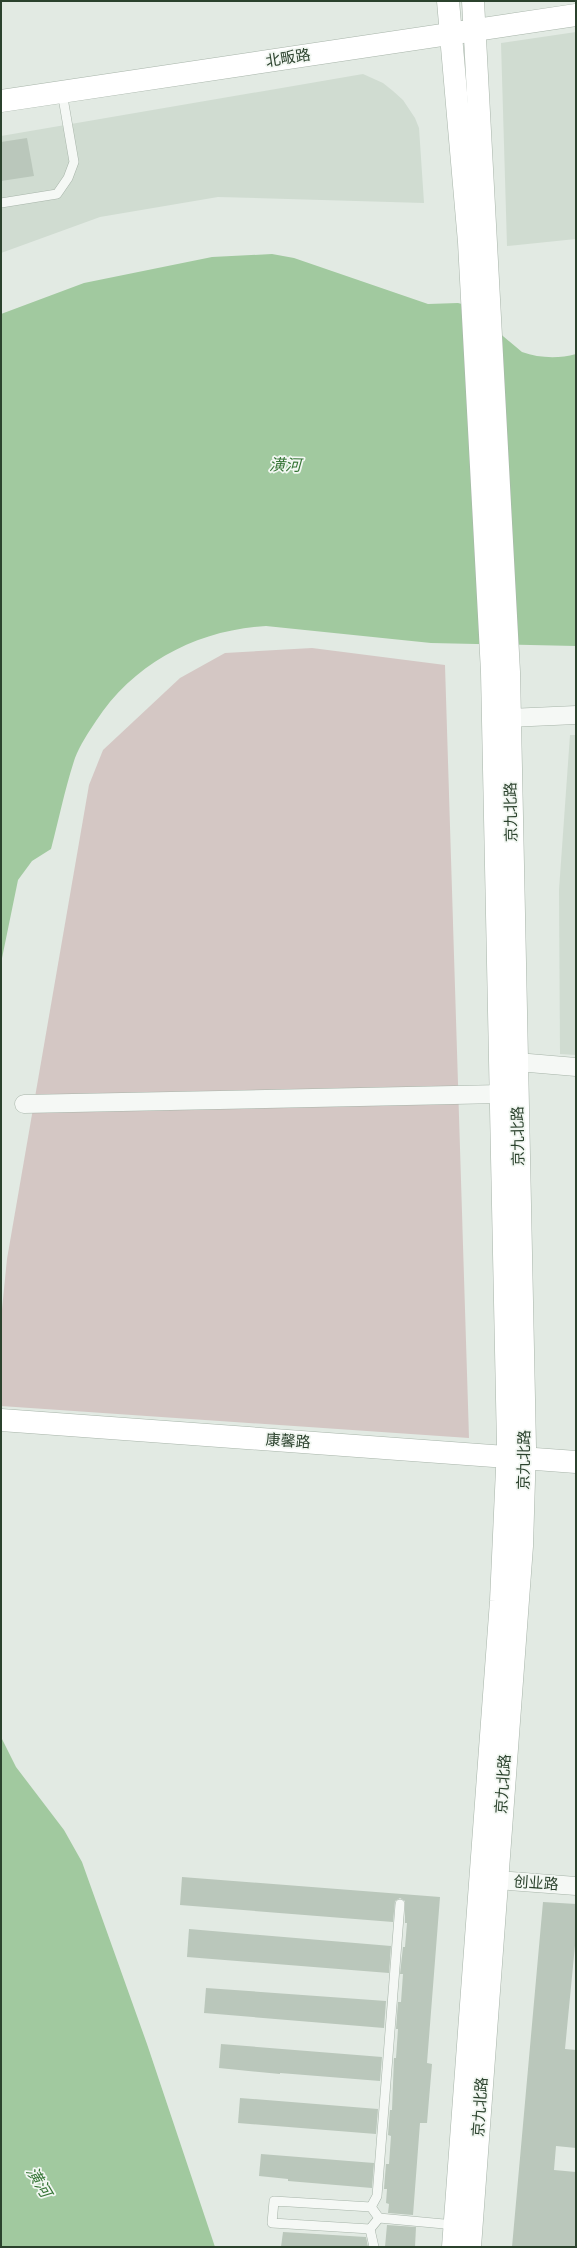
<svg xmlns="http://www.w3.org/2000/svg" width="577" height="2248" font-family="Karla,'Noto Sans SC',sans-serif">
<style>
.built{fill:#d0dcd1}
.green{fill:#d4c7c4}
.water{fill:#a1c99f}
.building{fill:#bac7bb}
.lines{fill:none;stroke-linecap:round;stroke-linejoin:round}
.lane-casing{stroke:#a7b4a9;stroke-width:10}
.street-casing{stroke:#a7b4a9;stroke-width:19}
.secondary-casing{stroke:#a7b4a9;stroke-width:23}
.lane{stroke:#f5f8f5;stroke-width:9}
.street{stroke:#f5f8f5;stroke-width:18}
.secondary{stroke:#fff;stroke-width:22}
.labels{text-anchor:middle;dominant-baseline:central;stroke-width:3.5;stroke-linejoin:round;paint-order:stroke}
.street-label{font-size:15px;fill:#2b422d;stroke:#f2f7f2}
.water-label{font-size:16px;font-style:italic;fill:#367536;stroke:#f2f7f2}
</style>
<rect width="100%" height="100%" fill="#e2eae3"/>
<g class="built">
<polygon points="576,32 576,239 507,246 501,43"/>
<polygon points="363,74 383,83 393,91 403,100 415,118 419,128 424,203 218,197 100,217 1,253 1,136"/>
<polygon points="570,735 576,735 576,1055 560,1054 559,890"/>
</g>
<polygon class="green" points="312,648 445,665 469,1438 1,1406 1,1319 7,1259 89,785 103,750 180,678 225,653"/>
<g class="water">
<path d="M 272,254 L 294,258 L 428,304 L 458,303 L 466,305 L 522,352 C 539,358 558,359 576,354 L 576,646 L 431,643 L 266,626 C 197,630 134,663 96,721 C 88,733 80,745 75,758 C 65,788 59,819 51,849 L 32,861 L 18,880 L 1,963 L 1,314 L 84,283 L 212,257 Z"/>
<polygon points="1,1737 16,1767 64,1830 82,1862 147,2044 215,2247 1,2247"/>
</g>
<g class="building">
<polygon points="27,138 34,176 1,181 1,142"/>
<polygon points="182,1877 440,1897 427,2063 432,2064 427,2123 420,2123 413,2215 388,2213 389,2204 386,2203 387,2189 384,2189 386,2164 389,2164 391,2136 388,2135 390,2110 392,2110 394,2058 396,2058 398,2029 396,2029 398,2002 401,2002 403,1974 400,1974 403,1947 405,1947 407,1923 405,1923 405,1901 400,1898 395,1901 393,1922 180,1905"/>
<polygon points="543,1902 576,1904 576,1935 565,2049 576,2050 576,2148 556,2146 554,2170 576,2172 576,2247 512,2247"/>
<polygon points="189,1929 391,1946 389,1973 187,1957"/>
<polygon points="206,1988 386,2001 384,2028 204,2013"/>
<polygon points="221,2044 382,2057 380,2081 280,2073 280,2074 219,2068"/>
<polygon points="240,2098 378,2109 376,2134 238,2123"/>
<polygon points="261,2154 374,2163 372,2188 288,2181 288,2179 259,2176"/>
<polygon points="387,2225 416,2227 415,2247 385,2247"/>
<polygon points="283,2232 366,2237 368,2247 281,2247"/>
</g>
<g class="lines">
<defs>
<g id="lane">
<polyline points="1,203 57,194 68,178 74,162 62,92"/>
<polygon points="274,2201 371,2207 379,2218 370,2229 272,2223"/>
<polyline points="371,2207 377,2196 400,1904"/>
<polyline points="379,2218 455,2225"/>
<polyline points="370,2229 374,2247"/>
</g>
<g id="street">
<polyline points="509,718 576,715"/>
<polyline points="517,1062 576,1067"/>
<polyline points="24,1104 501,1094"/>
<polyline points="496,1880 576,1886"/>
</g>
<g id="secondary">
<polyline points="448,1 469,242 492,672 508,1447 501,1601 453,2247"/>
<polyline points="1,101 576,15"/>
<polyline points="1,1420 576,1462"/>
<polyline points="470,2247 522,1546 525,1447 509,672 473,1"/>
</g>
</defs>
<use href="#lane" class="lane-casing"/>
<use href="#street" class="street-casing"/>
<use href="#secondary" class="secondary-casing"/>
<use href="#lane" class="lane"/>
<use href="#street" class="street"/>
<use href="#secondary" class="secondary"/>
</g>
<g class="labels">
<g class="street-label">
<text transform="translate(288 58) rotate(-9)">北畈路</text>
<text transform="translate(511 812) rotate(-91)">京九北路</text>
<text transform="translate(518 1136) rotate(-91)">京九北路</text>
<text transform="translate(288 1441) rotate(4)">康馨路</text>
<text transform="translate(524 1460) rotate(-89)">京九北路</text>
<text transform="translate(503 1784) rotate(-86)">京九北路</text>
<text transform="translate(536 1883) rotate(4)">创业路</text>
<text transform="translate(480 2107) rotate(-86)">京九北路</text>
</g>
<g class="water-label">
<text transform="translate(285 465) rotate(1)">潢河</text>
<text transform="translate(39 2182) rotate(59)">潢河</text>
</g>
</g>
<rect width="577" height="2248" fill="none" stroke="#2b422d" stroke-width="4"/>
</svg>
